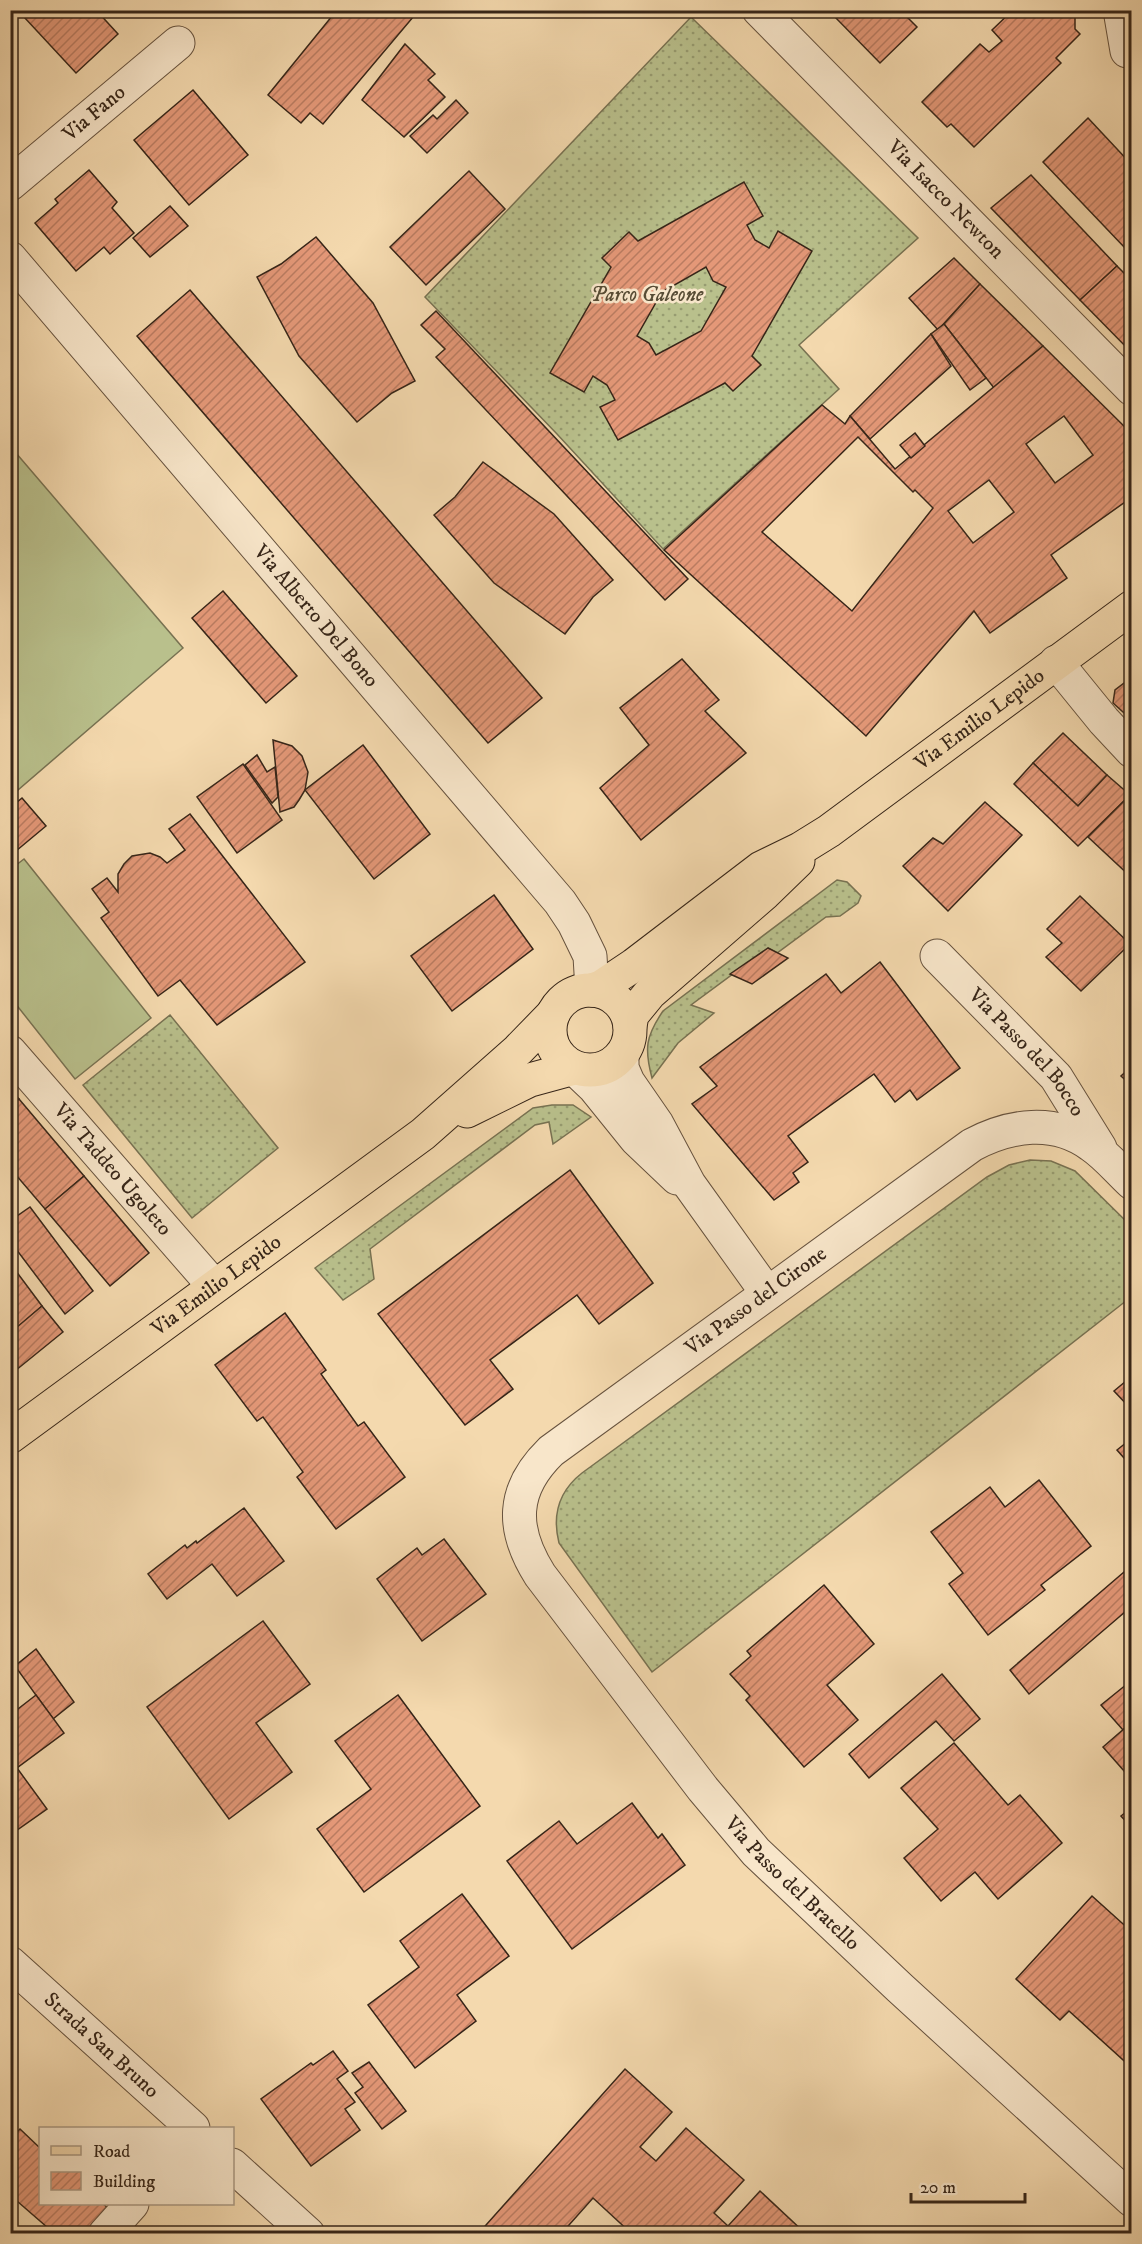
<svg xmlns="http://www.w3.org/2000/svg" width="1142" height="2244" font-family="'IM FELL DW Pica',serif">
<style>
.grass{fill:url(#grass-dots);stroke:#787252;stroke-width:1.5}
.pitch{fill:#b9c08c;stroke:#787252;stroke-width:1.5}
.building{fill:url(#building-hatch);stroke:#362518;stroke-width:1.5;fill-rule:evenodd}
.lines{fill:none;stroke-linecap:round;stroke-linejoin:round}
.minor-casing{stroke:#66523e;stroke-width:35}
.major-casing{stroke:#362518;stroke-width:35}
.minor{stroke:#f8e6ca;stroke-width:33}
.major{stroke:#f4d9ae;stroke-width:33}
.labels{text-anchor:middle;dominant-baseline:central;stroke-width:5;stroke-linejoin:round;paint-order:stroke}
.street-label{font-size:21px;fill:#362518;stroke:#f8e6ca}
.park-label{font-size:21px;font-style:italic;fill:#574c35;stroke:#f8e6ca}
</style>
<defs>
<pattern id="grass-dots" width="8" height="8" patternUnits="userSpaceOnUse" patternTransform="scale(1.5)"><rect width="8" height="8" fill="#b9c08c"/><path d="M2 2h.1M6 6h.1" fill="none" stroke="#979c71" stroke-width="1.8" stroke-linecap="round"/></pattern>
<pattern id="building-hatch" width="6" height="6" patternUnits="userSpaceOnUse" patternTransform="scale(1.5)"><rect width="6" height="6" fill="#e49878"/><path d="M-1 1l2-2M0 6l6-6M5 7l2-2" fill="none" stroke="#ba7c61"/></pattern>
</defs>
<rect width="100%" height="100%" fill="#f4d9ae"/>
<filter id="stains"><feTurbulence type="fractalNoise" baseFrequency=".00333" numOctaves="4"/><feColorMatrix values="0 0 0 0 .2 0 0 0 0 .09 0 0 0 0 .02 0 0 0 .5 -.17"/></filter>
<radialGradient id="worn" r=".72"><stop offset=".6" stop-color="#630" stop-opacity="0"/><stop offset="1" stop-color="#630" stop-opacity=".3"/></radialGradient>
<g class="grass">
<polygon points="691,17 918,238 799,345 839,389 663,549 557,434 425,297"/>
<path d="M 837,880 L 847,882 L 861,896 L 858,903 L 840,916 L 826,917 L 777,953 L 768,948 L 691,1005 L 714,1013 L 678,1043 L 652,1078 C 644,1048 646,1036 663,1011 Z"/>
<polygon points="170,1015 278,1148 192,1218 83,1085"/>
<polygon points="552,1105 573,1105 591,1117 553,1144 549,1122 535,1125 370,1249 374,1279 343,1300 315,1268 533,1108"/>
<path d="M 1030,1160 L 1051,1161 L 1075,1171 L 1131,1226 L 1131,1297 L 652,1672 L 559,1543 C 552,1515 559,1491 582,1473 L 987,1177 L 1009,1165 Z"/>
</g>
<g class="pitch">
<polygon points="10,446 183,648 11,796 10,796"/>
<polygon points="24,859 151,1018 75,1079 11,998 11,869"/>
</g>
<g class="building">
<polygon points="30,10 96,10 118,34 76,73 24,17"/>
<polygon points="337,10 419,10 323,124 310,113 301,123 268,95"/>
<polygon points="835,10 900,10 917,27 880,63 832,14"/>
<polygon points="1013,10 1075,10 1075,29 1080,34 1056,58 1061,63 974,147 951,124 947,127 922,102 980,44 989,52 1002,41 992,30"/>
<polygon points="405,44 435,74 428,80 445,97 404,137 362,100"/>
<polygon points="193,90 248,155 189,205 134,140"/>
<polygon points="456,100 468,113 427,153 410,136 433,115 437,119"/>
<polygon points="1088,118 1132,165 1132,242 1125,248 1043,162"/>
<polygon points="89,170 117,202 112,208 134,233 110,254 104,247 76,271 35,223 58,203 55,199"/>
<polygon points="469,171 505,209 426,285 390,247"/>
<polygon points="1031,175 1117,266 1080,300 991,208"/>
<path d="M 744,182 L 763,216 L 747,225 L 755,240 L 769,248 L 778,231 L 812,251 L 752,356 L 761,365 L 733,391 L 725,383 L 618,440 L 600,407 L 615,400 L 607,385 L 593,376 L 584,392 L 550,373 L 611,267 L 602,258 L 629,232 L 638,241 ZM 706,267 L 713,281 L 726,287 L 701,331 L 656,355 L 649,343 L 637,336 L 662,292 Z"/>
<polygon points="170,206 188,226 150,257 133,238"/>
<polygon points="316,237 373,303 415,381 392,393 357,422 299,356 257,277 281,264"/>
<polygon points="954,258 980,284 938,330 909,298"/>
<polygon points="1117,266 1132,281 1132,353 1080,300"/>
<polygon points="980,284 1043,346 994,388 944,324"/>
<polygon points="190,290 542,698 488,743 137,336"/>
<polygon points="436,311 688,579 665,600 436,357 445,349 421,325"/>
<polygon points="944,324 986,378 970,390 931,334"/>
<polygon points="931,334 951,366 870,439 850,416"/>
<path d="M 1043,346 L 1132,434 L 1132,497 L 1051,555 L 1067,578 L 990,633 L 974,611 L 866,736 L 664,550 L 822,405 L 845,424 L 850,416 L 895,469 ZM 1064,416 L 1093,455 L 1055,483 L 1026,444 ZM 858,437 L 913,492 L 915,490 L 933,508 L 852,611 L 762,532 ZM 989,480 L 1014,512 L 973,543 L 948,511 Z"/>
<polygon points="915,433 925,446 911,458 900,445"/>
<polygon points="483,462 554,514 613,580 593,597 565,634 494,583 434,515 455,497"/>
<polygon points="223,591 297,676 266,703 192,618"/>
<polygon points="682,659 719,700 705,711 746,753 641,840 600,788 649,745 620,708"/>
<polygon points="1132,677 1132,720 1113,703 1115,690"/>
<polygon points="1063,733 1107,775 1078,806 1033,763"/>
<polygon points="273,740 292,746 302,756 308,772 305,790 299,800 294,807 280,812"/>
<polygon points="363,745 430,834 374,879 305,790"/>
<polygon points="257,755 267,772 275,767 278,797 272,803 245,765"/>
<polygon points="1033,763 1078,806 1107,775 1130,795 1078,846 1014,784"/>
<polygon points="243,764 282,820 237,853 197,797"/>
<polygon points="1130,795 1132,797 1132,878 1088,837"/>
<polygon points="22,798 46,826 10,856 10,808"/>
<polygon points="985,802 1022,835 948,911 903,866 933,838 943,844"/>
<polygon points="190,814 305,962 217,1025 180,980 158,996 101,918 109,912 92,889 107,878 118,892 118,874 124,864 132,856 150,853 160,857 167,863 185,850 169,829"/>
<polygon points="494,895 533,949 452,1011 411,956"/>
<polygon points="1080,896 1130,944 1081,991 1046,957 1062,943 1047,929"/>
<polygon points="768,948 788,958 752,984 730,974"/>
<polygon points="880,962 960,1068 917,1100 910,1090 895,1102 874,1074 788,1136 808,1162 793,1173 799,1182 774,1200 692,1104 717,1086 700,1067 826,974 841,993"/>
<polygon points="1132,1066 1132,1086 1121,1076"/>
<polygon points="10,1089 19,1099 10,1107"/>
<polygon points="19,1099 84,1176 45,1209 10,1168 10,1107"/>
<polygon points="570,1170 653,1283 599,1324 577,1295 490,1360 513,1389 465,1425 378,1314"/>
<polygon points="84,1176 149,1253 110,1286 45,1209"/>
<polygon points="30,1207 93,1291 65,1314 10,1241 10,1221"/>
<polygon points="10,1263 42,1306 11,1333 10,1332"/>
<polygon points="42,1306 63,1332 10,1375 10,1333"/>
<polygon points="285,1313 326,1370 321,1374 358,1426 364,1422 405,1477 336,1529 297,1477 303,1472 263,1417 257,1421 215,1365"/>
<polygon points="1132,1376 1132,1410 1114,1391"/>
<polygon points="1132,1438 1132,1467 1117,1450"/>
<polygon points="1039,1480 1091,1546 1041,1585 1045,1590 988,1635 949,1584 963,1573 931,1532 990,1487 1005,1507"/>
<polygon points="244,1508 284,1561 237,1596 212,1564 167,1599 148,1574 185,1545 187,1548 196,1541 197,1543"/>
<polygon points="444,1539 486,1594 422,1641 377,1579 417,1548 422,1555"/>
<polygon points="1124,1572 1132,1582 1132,1606 1029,1694 1010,1670"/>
<polygon points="824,1585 874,1644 827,1685 858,1720 804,1767 746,1700 750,1696 730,1674 751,1656 747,1651"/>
<polygon points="263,1621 310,1684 256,1723 292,1772 229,1819 147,1707"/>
<polygon points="36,1649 74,1702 53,1719 15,1666"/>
<polygon points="942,1674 980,1719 954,1741 936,1721 869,1778 849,1754"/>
<polygon points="1132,1680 1132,1722 1123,1730 1101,1705"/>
<polygon points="36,1695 64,1733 17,1768 47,1809 10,1835 10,1707 14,1712"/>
<polygon points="398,1695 480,1806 364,1892 317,1829 371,1789 335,1741"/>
<polygon points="1132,1722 1132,1780 1103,1747"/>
<polygon points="954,1743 1008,1805 1020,1795 1062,1843 998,1899 975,1872 941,1901 904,1858 938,1829 901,1788"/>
<polygon points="632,1803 658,1838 662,1834 685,1865 572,1949 507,1861 559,1821 577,1844"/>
<polygon points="1132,1807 1132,1828 1121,1816"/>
<polygon points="462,1894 509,1956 457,1995 476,2021 415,2068 368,2005 419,1967 400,1941"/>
<polygon points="1092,1896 1132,1932 1132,2068 1069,2011 1060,2020 1016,1979"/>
<polygon points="333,2051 348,2071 337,2079 355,2102 345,2109 360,2130 311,2166 261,2099 311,2063 313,2065"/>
<polygon points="369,2062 406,2111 382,2129 355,2093 363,2087 352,2073"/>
<polygon points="625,2069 672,2112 640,2147 656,2161 686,2128 744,2180 714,2213 728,2226 760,2191 806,2234 703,2234 698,2230 695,2234 632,2234 593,2198 561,2234 478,2234"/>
<polygon points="20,2129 40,2148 40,2204 103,2204 107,2207 84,2234 55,2234 10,2195 10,2139"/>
</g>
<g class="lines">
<defs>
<g id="minor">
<path id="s1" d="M 759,10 L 1132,389"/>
<polyline points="1120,10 1127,51"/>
<path id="s2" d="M 10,184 L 178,43"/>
<path id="s3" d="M 10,258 L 560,902 L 574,923 L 590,956 L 592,990"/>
<polyline points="1056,662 1104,721 1132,751"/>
<path id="s4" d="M 937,956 L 1056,1077 L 1100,1148"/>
<path id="s5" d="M 10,1052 L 214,1286"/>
<polyline points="622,1055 622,1068 628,1082 657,1124 689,1184 767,1293"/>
<polyline points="574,1068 594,1087 636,1139 677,1178"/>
<path id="s6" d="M 1132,1183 C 1118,1170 1106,1155 1091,1145 C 1054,1118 1010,1125 972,1145 L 551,1451 C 511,1490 511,1529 540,1575 L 703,1789 L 756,1852 L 900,1988 L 1132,2200"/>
<path id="s7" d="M 10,1963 L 193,2128"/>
<polyline points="232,2165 308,2234"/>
<polyline points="105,2234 132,2204"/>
</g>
<g id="major">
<circle cx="590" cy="1030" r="40"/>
<path id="s8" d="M 592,990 L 601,987 L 634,965 L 761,868 L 800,849 L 829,831 L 1132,607"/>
<polyline points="630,1026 632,1015 650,993 765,893 798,861"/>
<polyline points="467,1111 530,1080 574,1068"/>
<path id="s9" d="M 10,1437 L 423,1134 L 518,1050 L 553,1014"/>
</g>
</defs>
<use href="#minor" class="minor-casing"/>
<use href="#major" class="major-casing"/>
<use href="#minor" class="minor"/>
<use href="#major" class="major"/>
</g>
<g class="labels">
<g class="street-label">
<text stroke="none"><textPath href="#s2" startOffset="110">Via Fano</textPath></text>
<text stroke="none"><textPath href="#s1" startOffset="266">Via Isacco Newton</textPath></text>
<text stroke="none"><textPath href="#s3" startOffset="471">Via Alberto Del Bono</textPath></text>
<text stroke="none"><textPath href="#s8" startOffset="474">Via Emilio Lepido</textPath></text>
<text stroke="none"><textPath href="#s4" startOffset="132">Via Passo del Bocco</textPath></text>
<text stroke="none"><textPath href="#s5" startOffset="156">Via Taddeo Ugoleto</textPath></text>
<text stroke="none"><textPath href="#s9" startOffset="256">Via Emilio Lepido</textPath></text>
<text transform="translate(756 1301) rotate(-36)">Via Passo del Cirone</text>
<text stroke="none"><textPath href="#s6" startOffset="1239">Via Passo del Bratello</textPath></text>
<text stroke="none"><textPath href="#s7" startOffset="123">Strada San Bruno</textPath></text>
</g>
<g class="park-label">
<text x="647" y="295">Parco Galeone</text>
</g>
</g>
<rect width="1142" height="2244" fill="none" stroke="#f4d9ae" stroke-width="36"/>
<rect x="12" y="12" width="1118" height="2220" fill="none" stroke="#362518" stroke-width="3"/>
<rect x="18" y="18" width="1106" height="2208" fill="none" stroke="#362518" stroke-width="1.5"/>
<rect x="39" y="2127" width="195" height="78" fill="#f8e6ca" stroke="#aa9983" stroke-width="1.5"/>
<rect x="51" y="2146" width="30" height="9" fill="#f4d9ae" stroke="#aa9983" stroke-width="1.5"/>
<text x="93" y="2157" font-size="18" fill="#362518">Road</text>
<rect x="51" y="2172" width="30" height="18" fill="url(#building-hatch)" stroke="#aa9983" stroke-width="1.5"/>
<text x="93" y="2187" font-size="18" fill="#362518">Building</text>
<path d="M911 2193v9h114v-9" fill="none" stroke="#362518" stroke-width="3"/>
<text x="920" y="2193" font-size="18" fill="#362518" stroke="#f8e6ca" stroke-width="4.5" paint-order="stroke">20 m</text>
<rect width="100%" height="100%" filter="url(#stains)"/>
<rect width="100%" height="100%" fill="url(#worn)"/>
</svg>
